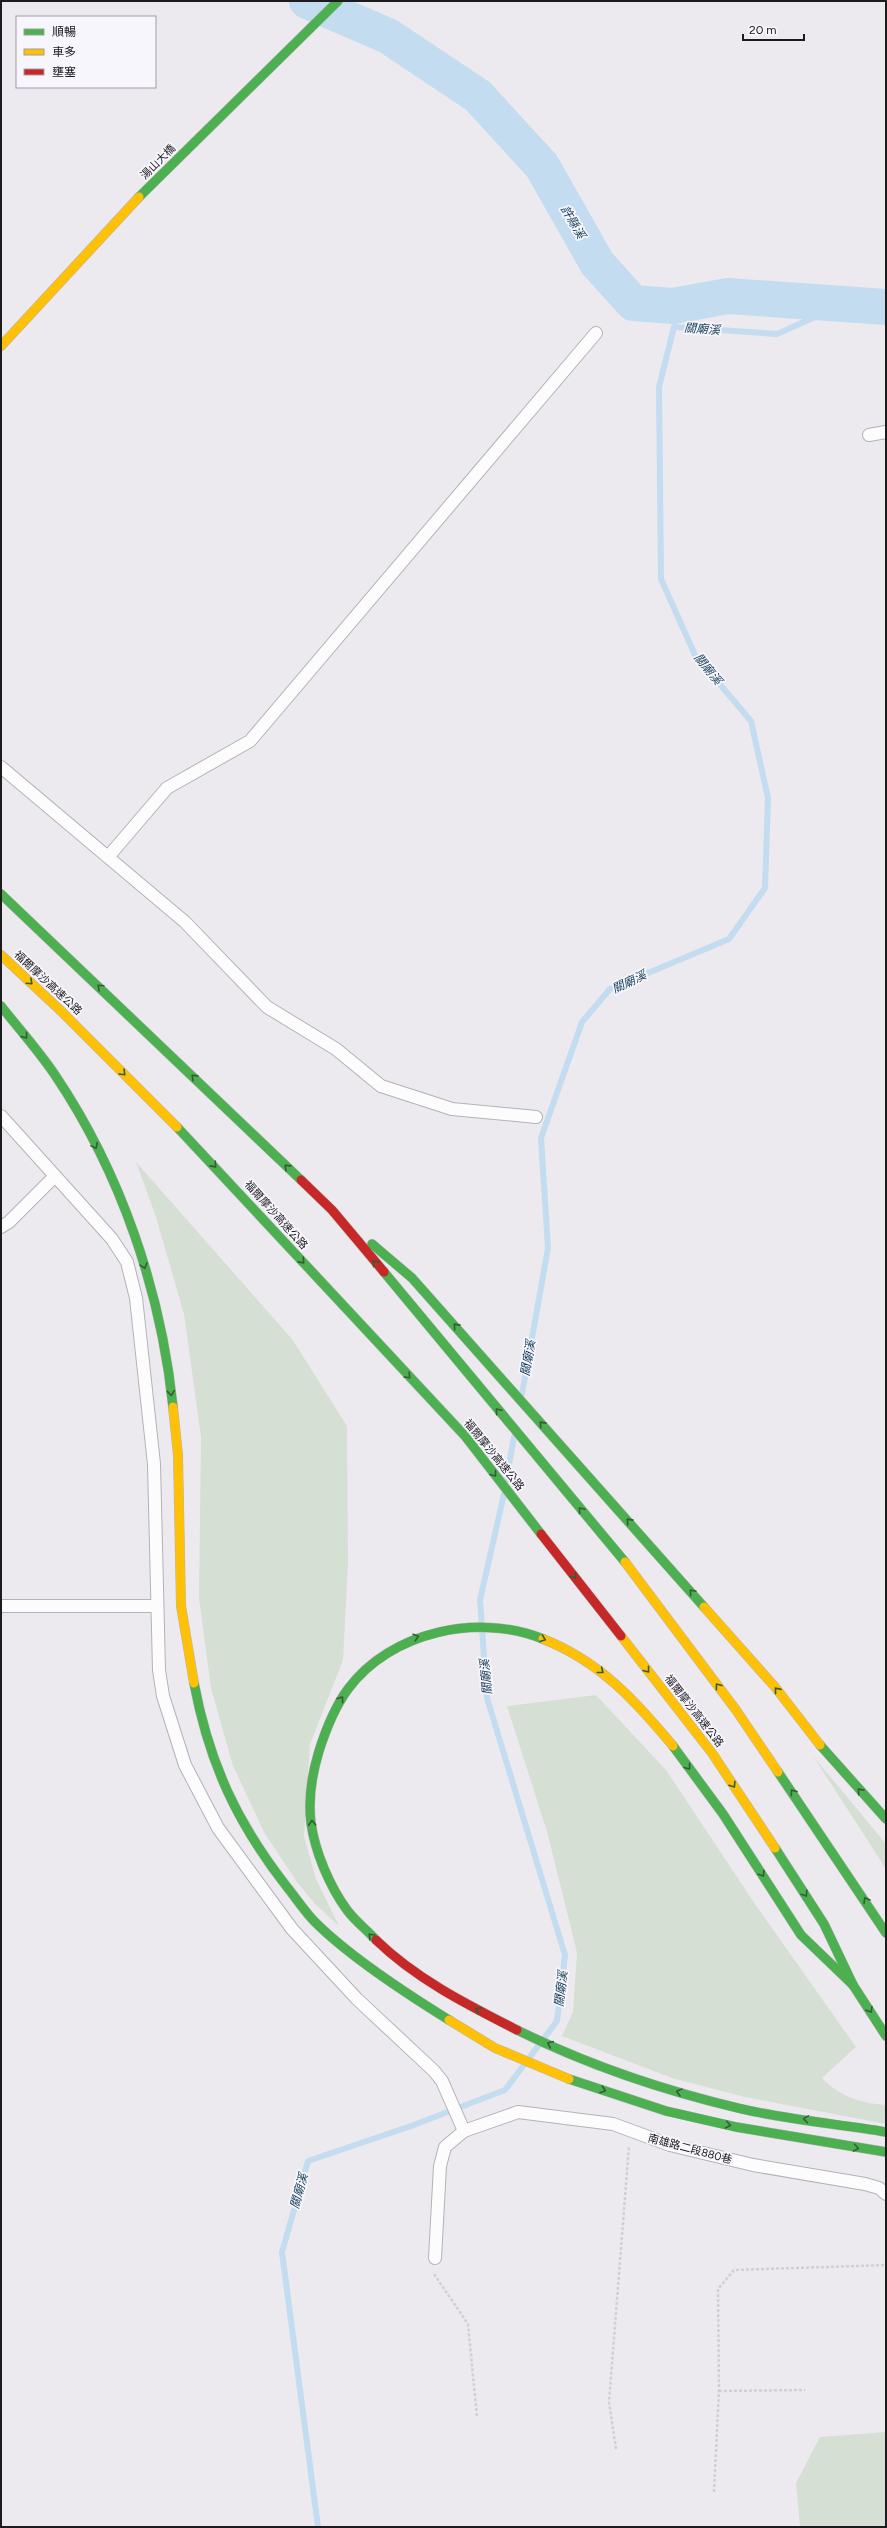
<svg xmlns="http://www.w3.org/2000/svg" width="887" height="2528" font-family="Figtree,'Noto Sans TC',sans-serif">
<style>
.green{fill:#d6dfd4}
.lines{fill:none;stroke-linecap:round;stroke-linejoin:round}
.stream{stroke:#c4dcef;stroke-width:6}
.river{stroke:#c4dcef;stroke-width:36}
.lane-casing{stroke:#b3b2b6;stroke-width:14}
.fast-casing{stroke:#b3b2b6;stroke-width:10}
.slow-casing{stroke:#b3b2b6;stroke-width:10}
.jam-casing{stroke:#b3b2b6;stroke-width:10}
.path{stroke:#d1d0d1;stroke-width:2.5;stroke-dasharray:3 2;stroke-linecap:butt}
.lane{stroke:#fcfcfd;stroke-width:12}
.fast{stroke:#4caf50;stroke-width:9}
.slow{stroke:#ffc107;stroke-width:9}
.jam{stroke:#c62828;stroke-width:9}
.oneway{stroke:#325e34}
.labels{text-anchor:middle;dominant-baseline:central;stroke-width:3.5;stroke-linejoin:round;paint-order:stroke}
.street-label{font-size:11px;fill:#1c1b1e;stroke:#f8f6fd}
.water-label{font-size:12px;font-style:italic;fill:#133d57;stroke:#f8f6fd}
</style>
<rect width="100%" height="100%" fill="#eceaef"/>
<g class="green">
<polygon points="136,1162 292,1339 347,1426 348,1565 343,1660 310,1744 304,1836 316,1879 339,1926 315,1904 297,1882 265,1834 233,1766 211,1688 199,1598 201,1437 184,1314 155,1214"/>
<path d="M 596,1695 L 666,1770 L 755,1904 L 856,2047 L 822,2078 C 841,2097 860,2103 886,2105 L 886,2124 L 745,2097 L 672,2078 L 562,2036 L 573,2012 L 577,1953 L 548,1835 L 507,1706 Z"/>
<polygon points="813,1756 886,1844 886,1869 881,1861"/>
<polygon points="886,2432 886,2527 800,2527 796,2483 820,2437"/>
</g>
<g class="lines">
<g class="stream">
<polyline points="522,1394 548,1248 541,1138 582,1022 610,989 729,939 765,888 768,798 751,721 695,655 661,579 659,387 674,327 777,334 844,304"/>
<polyline points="506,1481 514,1437"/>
<polyline points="318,2527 282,2252 308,2161 411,2126 505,2090 557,2021 565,1955 487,1698 480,1600 504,1494"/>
</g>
<polyline class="river" points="307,1 388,36 478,96 542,166 597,263 633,303 673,306 728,296 886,307"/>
<defs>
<g id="lane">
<polyline points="869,435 886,432"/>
<polyline points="1,767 185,922 267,1007 336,1049 381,1086 452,1109 536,1117"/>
<polyline points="108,857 167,788 250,741 596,333"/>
<polyline points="1,1116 112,1239 127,1262 136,1298 154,1464 159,1670 163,1696 185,1765 218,1828 292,1929 357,1999 434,2071 442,2081 464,2131"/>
<polyline points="1,1227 9,1222 55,1176"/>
<polyline points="1,1606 157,1606"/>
<polyline points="435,2258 440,2166 445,2147 464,2131 518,2112 613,2124 670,2145 753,2165 865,2184 879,2188 886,2194"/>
</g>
<g id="fast">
<polyline points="139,197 338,1"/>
<polyline points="1,894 301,1180"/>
<path d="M 1,1006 C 19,1029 39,1051 55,1075 C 121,1173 161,1291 173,1407"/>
<polyline points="177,1127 465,1436 541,1534"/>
<polyline points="372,1244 412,1278 704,1607"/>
<polyline points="384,1272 625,1562"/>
<path d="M 194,1683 C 209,1763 237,1823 287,1887 C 296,1898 305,1912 315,1922 C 350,1957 407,1994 449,2020"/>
<polyline points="820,1745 886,1819"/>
<polyline points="673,1746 723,1814 801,1935 853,1985"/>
<polyline points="778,1772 886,1933"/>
<polyline points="775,1848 824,1924 853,1985 886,2036"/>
<path d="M 376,1940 C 367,1930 355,1921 347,1910 C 330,1887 315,1852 311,1823 C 308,1799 312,1774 319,1751 C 326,1729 334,1708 348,1689 C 391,1631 479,1613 543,1639"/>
<path d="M 517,2030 C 588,2065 665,2091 742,2109 C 790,2120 838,2124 886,2132"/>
<polyline points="569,2079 666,2111 736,2127 886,2152"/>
</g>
<g id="slow">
<polyline points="1,346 139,197"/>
<polyline points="1,955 61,1011 177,1127"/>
<polyline points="173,1407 178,1455 181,1606 194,1683"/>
<polyline points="625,1562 736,1710 778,1772"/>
<polyline points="704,1607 775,1687 820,1745"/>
<polyline points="621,1636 712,1753 775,1848"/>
<path d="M 543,1639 C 599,1661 635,1700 673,1746"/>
<polyline points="449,2020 495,2048 569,2079"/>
</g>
<g id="jam">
<polyline points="301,1180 332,1210 384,1272"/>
<polyline points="541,1534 621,1636"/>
<path d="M 376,1940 C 416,1979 468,2005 517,2030"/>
</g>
</defs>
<use href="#lane" class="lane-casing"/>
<use href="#fast" class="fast-casing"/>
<use href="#slow" class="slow-casing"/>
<use href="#jam" class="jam-casing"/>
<g class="path">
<polyline points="434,2274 468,2324 477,2417"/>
<polyline points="719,2391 805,2390"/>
<polyline points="616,2449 609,2402 629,2146"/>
<polyline points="714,2492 719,2391 718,2289 734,2270 886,2265"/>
</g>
<use href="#lane" class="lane"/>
<use href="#fast" class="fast"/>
<use href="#slow" class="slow"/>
<use href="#jam" class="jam"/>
</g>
<defs><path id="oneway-chevron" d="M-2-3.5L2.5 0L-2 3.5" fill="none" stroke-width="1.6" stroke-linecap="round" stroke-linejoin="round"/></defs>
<g class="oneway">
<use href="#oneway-chevron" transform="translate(30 982) rotate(43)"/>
<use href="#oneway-chevron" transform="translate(100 987) rotate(-137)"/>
<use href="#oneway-chevron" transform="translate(25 1036) rotate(53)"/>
<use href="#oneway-chevron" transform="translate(123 1073) rotate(45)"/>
<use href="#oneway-chevron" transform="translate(194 1077) rotate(-136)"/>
<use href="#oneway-chevron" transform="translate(95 1146) rotate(62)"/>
<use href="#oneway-chevron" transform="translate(214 1165) rotate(48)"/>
<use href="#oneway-chevron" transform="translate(287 1167) rotate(-136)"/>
<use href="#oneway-chevron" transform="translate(302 1261) rotate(48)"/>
<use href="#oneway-chevron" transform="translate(375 1263) rotate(-129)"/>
<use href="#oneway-chevron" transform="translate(144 1266) rotate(74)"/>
<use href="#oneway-chevron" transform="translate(456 1326) rotate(-132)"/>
<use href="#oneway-chevron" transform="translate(408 1376) rotate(46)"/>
<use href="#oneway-chevron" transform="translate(171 1393) rotate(84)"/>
<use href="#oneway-chevron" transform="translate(498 1411) rotate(-130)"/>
<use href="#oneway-chevron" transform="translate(542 1424) rotate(-132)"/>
<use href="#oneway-chevron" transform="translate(494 1474) rotate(52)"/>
<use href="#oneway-chevron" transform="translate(581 1510) rotate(-130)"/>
<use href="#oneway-chevron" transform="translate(629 1521) rotate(-132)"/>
<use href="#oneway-chevron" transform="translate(574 1576) rotate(52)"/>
<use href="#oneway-chevron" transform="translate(692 1592) rotate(-131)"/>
<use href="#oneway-chevron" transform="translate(416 1637) rotate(-17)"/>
<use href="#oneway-chevron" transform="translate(543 1639) rotate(20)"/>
<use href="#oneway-chevron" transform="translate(647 1670) rotate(52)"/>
<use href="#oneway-chevron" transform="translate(601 1671) rotate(38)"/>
<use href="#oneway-chevron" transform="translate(718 1686) rotate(-127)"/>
<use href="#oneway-chevron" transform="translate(777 1690) rotate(-129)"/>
<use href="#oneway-chevron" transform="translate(341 1699) rotate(-54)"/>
<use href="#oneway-chevron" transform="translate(688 1767) rotate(54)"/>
<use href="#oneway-chevron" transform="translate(733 1785) rotate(57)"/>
<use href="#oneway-chevron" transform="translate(860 1791) rotate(-132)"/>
<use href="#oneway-chevron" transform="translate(793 1792) rotate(-125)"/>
<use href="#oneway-chevron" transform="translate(312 1823) rotate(-93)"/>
<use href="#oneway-chevron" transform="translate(762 1874) rotate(57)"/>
<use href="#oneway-chevron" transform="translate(805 1894) rotate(57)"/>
<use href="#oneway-chevron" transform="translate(866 1900) rotate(-121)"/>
<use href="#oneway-chevron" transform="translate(371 1936) rotate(-134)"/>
<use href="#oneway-chevron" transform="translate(478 2010) rotate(-152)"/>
<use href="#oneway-chevron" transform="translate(870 2010) rotate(58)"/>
<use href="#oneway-chevron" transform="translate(550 2044) rotate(-156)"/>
<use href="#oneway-chevron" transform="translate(603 2090) rotate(18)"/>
<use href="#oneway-chevron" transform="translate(679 2092) rotate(-165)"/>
<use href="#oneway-chevron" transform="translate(806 2119) rotate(-171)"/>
<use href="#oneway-chevron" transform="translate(728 2125) rotate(12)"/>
<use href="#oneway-chevron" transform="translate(856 2148) rotate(10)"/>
</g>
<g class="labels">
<g class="street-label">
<text transform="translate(158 162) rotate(-45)">湯山大橋</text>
<text transform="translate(48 983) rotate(43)">福爾摩沙高速公路</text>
<text transform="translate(276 1215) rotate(48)">福爾摩沙高速公路</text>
<text transform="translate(494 1455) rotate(51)">福爾摩沙高速公路</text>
<text transform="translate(694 1711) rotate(52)">福爾摩沙高速公路</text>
<text transform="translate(690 2149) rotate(15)">南雄路二段880巷</text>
</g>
<g class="water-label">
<text transform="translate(573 222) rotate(60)">許縣溪</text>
<text transform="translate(702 329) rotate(4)">關廟溪</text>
<text transform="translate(708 669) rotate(51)">關廟溪</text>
<text transform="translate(629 982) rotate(-25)">關廟溪</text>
<text transform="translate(528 1358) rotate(-80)">關廟溪</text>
<text transform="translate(486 1677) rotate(-95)">關廟溪</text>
<text transform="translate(561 1989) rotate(-83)">關廟溪</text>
<text transform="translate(299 2191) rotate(-74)">關廟溪</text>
</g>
</g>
<rect width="887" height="2528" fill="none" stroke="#1c1b1e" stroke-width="4"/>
<rect x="16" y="16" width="140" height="72" fill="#f8f6fd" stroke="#a09ea4"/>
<rect x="24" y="29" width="20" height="6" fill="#4caf50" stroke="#a09ea4"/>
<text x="52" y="36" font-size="12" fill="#1c1b1e">順暢</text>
<rect x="24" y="49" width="20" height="6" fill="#ffc107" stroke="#a09ea4"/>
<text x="52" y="56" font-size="12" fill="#1c1b1e">車多</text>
<rect x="24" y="69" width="20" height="6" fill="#c62828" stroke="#a09ea4"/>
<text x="52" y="76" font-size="12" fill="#1c1b1e">壅塞</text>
<path d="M743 34v6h61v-6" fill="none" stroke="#1c1b1e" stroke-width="2"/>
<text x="749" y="34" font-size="12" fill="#1c1b1e" stroke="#f8f6fd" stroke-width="3" paint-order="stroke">20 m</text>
</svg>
